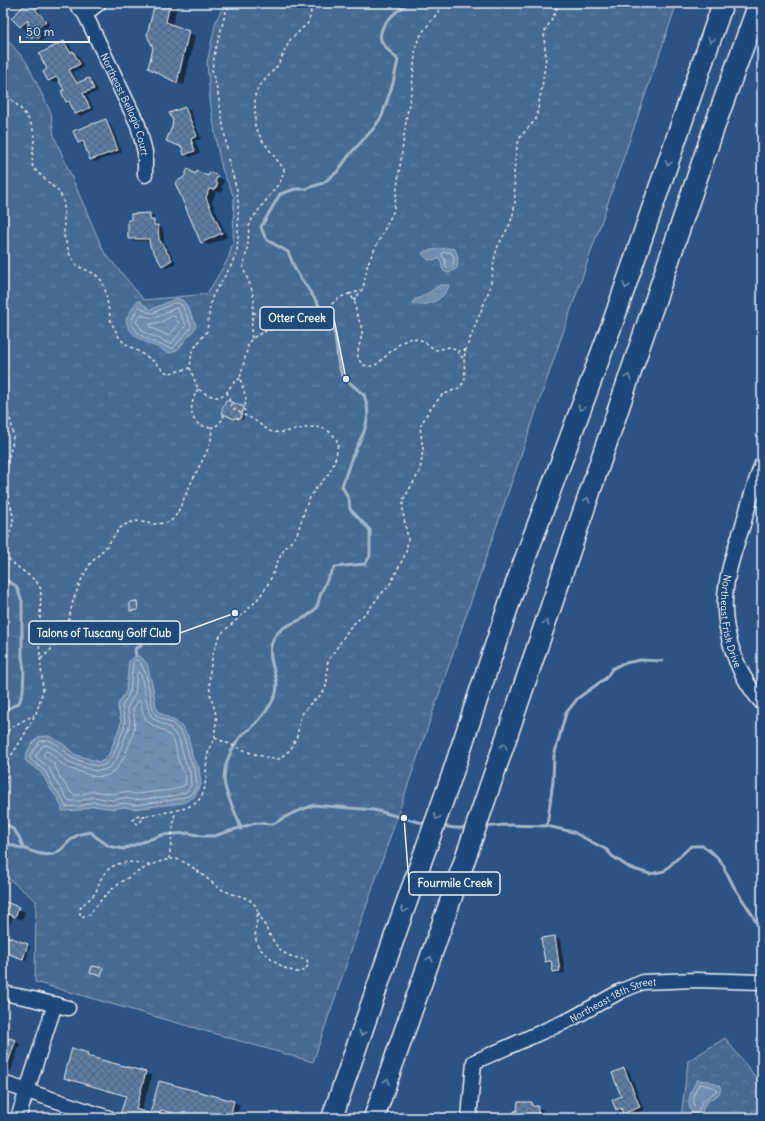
<svg xmlns="http://www.w3.org/2000/svg" width="765" height="1121" font-family="Delius,sans-serif">
<style>
.grass{fill:url(#grass-tufts);stroke:#98aec6}
.forest{fill:url(#forest-crowns);stroke:#98aec6}
.water{fill:url(#water-ripples);stroke:#a0b6cb}
.shadow{fill:#0007}
.lines{fill:none;stroke-linecap:round;stroke-linejoin:round}
.shore{stroke:#b8c9da;stroke-width:1}
.stream{stroke:#a0b6cb;stroke-width:3}
.building{fill:url(#building-cross-hatch);stroke:#e8f1f8}
.minor-casing{stroke:#e8f1f8;stroke-width:17}
.highway-casing{stroke:#e8f1f8;stroke-width:23}
.path{stroke:#e8f1f8;stroke-width:1.5;stroke-dasharray:3 3;stroke-linecap:butt}
.minor{stroke:#1f4a7a;stroke-width:14}
.highway{stroke:#1f4a7a;stroke-width:20}
.oneway{stroke:#6f8dac}
.labels{text-anchor:middle;dominant-baseline:central;stroke-width:3.5;stroke-linejoin:round;paint-order:stroke}
.street-label{font-size:10px;fill:#e8f1f8;stroke:#1f4a7a}
.leader{fill:none;stroke:#e8f1f8;stroke-width:1.5}
.callout-dot{fill:#e8f1f8;stroke:#1f4a7a;stroke-width:1.5}
.callout{fill:#1f4a7a;stroke:#e8f1f8;stroke-width:1.5}
.callout-label{font-size:11px;text-anchor:middle;font-weight:bold;fill:#e8f1f8}
</style>
<defs>
<pattern id="grass-tufts" width="24" height="20" patternUnits="userSpaceOnUse"><rect width="24" height="20" fill="#476b93"/><path d="M3 7l-1-3M5 7V3M7 7l1-3M15 17l-1-3M17 17v-4M19 17l1-3" fill="none" stroke="#6281a3"/></pattern>
<pattern id="forest-crowns" width="20" height="18" patternUnits="userSpaceOnUse"><rect width="20" height="18" fill="#476b93"/><path d="M2 6a3 3 0 1 1 6 0M12 15a3 3 0 1 1 6 0" fill="none" stroke="#6281a3"/></pattern>
<pattern id="water-ripples" width="26" height="14" patternUnits="userSpaceOnUse"><rect width="26" height="14" fill="#708ead"/><path d="M2 4q2-2 4 0t4 0M15 11q2-2 4 0t4 0" fill="none" stroke="#61768a"/></pattern>
<pattern id="building-cross-hatch" width="8" height="8" patternUnits="userSpaceOnUse"><rect width="8" height="8" fill="#5d7da1"/><path d="M0 0l8 8M0 8l8-8" fill="none" stroke="#53657a"/></pattern>
</defs>
<rect width="100%" height="100%" fill="#2b5482"/>
<filter id="ink" filterUnits="userSpaceOnUse"><feTurbulence type="fractalNoise" baseFrequency=".025" numOctaves="2"/><feDisplacementMap in="SourceGraphic" scale="8" xChannelSelector="R" yChannelSelector="G"/><feConvolveMatrix kernelMatrix="1 2 1 2 8 2 1 2 1" color-interpolation-filters="sRGB"/></filter>
<g filter="url(#ink)">
<polygon class="grass" points="226,3 677,3 556,353 313,1062 35,982 36,901 3,874 3,35 26,61 51,113 54,136 104,252 144,300 207,294 228,259 233,242 234,197 222,169 217,146 210,99 207,63 215,25 217,18"/>
<polygon class="forest" points="725,1038 757,1079 762,1100 762,1118 681,1118 688,1061"/>
<g class="water">
<path d="M 447,248 L 455,249 L 458,257 L 457,268 L 449,273 C 440,272 443,265 440,259 L 428,260 L 422,253 L 425,251 Z"/>
<path d="M 449,285 C 447,298 424,310 412,303 L 414,300 L 422,297 L 440,285 Z"/>
<path d="M 177,298 L 182,300 L 186,304 L 196,325 C 194,331 191,334 187,338 C 183,342 180,349 174,352 C 168,355 163,350 157,347 C 145,342 127,335 126,319 L 137,301 L 140,301 L 149,309 L 152,309 Z"/>
<path d="M 136,656 L 140,657 L 143,659 L 147,664 L 153,688 L 156,707 L 160,713 L 175,721 L 182,727 L 188,736 L 193,759 L 199,768 L 201,784 L 199,789 L 194,797 L 183,803 L 174,804 L 133,809 L 124,807 L 114,809 L 93,806 L 81,810 L 62,811 L 62,808 L 58,799 L 49,787 L 42,773 L 27,762 L 25,760 C 26,751 32,743 38,737 L 49,736 L 62,743 L 74,754 L 92,760 L 100,762 L 104,760 L 109,754 L 120,726 L 121,722 L 118,707 L 118,704 L 126,691 L 129,661 Z"/>
<path d="M 697,1080 L 709,1081 L 720,1086 C 723,1098 709,1097 704,1106 C 703,1108 702,1113 702,1116 C 681,1114 690,1091 697,1080 Z"/>
</g>
<g class="shadow">
<polygon points="6,3 36,3 36,5 41,10 40,10 40,13 50,24 44,30 43,40 33,39 28,37 29,26 25,29 21,26 22,9 13,8"/>
<polygon points="156,3 170,3 177,7 172,25 195,36 184,85 156,72 154,48"/>
<polygon points="64,42 69,44 73,52 78,55 84,67 73,72 79,83 89,79 93,82 98,91 87,96 94,110 81,116 76,113 72,105 67,102 65,90 60,80 54,83 49,80 49,70"/>
<polygon points="185,108 190,110 201,139 195,141 200,153 190,157 185,154 183,147 173,128 174,120 170,114"/>
<polygon points="105,120 110,123 122,152 95,162 90,159 85,144 83,145 79,142"/>
<polygon points="211,174 224,180 221,187 223,189 221,193 216,191 212,202 227,237 209,245 202,242 196,175 208,178"/>
<polygon points="149,214 154,217 154,222 158,224 158,226 163,229 164,242 176,263 167,268 163,266 150,241 134,241 129,239"/>
<polygon points="243,408 246,409 243,420 237,419 237,420 225,414"/>
<polygon points="3,902 25,912 22,920 13,916 6,933 3,932"/>
<polygon points="555,937 560,940 565,973 558,974 554,972 553,964 550,964 546,962"/>
<polygon points="28,945 30,946 26,960 5,952"/>
<polygon points="15,1041 20,1044 11,1070 3,1068 3,1042 8,1044"/>
<polygon points="73,1050 88,1054 93,1057 93,1059 146,1073 152,1076 141,1112 151,1115 160,1082 234,1102 240,1105 236,1118 187,1118 167,1113 165,1118 127,1118 121,1114 127,1097 71,1081 65,1077"/>
<polygon points="624,1069 629,1071 644,1110 629,1116 624,1113 624,1111 621,1112 616,1109 622,1097"/>
<polygon points="532,1103 543,1110 542,1118 515,1118 518,1112"/>
</g>
<g class="lines">
<g class="shore">
<polygon points="444,252 451,252 454,258 453,266 449,269 446,268 445,260 442,255"/>
<path d="M 174,303 L 178,303 L 182,305 L 191,325 L 189,330 L 173,348 C 167,349 146,339 140,335 C 136,331 133,326 131,321 L 139,306 L 147,312 L 153,313 Z"/>
<path d="M 177,308 L 186,325 L 171,344 L 144,332 L 136,322 L 140,315 C 161,322 159,313 177,308 Z"/>
<polygon points="173,316 175,317 179,324 169,336 150,327 150,324 161,322"/>
<polygon points="136,660 140,662 146,674 153,710 157,716 173,724 179,730 184,737 190,760 195,770 197,784 196,788 191,794 188,796 173,800 134,805 125,803 113,805 93,802 81,806 66,807 61,797 52,785 45,771 30,759 30,756 40,741 49,740 59,746 72,758 96,766 102,766 107,763 113,756 124,728 125,722 122,707 130,691 133,663"/>
<polygon points="139,672 141,675 149,712 154,719 170,728 179,739 185,761 190,772 191,786 186,792 173,796 135,800 124,798 113,800 93,797 80,801 69,801 56,782 49,768 36,757 36,755 42,746 47,745 56,750 65,759 71,763 95,771 104,770 110,767 117,758 128,730 130,722 127,708 135,694 137,674"/>
<path d="M 139,701 L 141,703 C 143,729 158,723 172,738 C 177,744 176,757 180,765 C 181,767 183,770 184,773 C 186,776 186,781 185,785 L 172,790 L 136,794 L 124,792 L 112,794 L 93,791 L 79,795 L 73,795 L 61,779 L 54,764 L 44,756 L 44,753 L 46,751 L 49,752 C 54,756 58,761 63,765 C 69,769 76,770 83,773 C 107,783 118,772 127,750 C 134,731 137,729 133,709 Z"/>
<path d="M 700,1084 L 713,1087 L 717,1090 C 710,1098 702,1097 699,1110 L 697,1110 L 694,1107 C 693,1098 694,1090 700,1084 Z"/>
</g>
<g class="stream">
<polyline points="3,578 16,586 22,601 22,656 24,670 23,691 19,703 3,711"/>
<polyline points="126,628 132,633 137,634 141,639 141,646 136,648 135,650 136,656"/>
<polyline points="137,634 144,629"/>
<path d="M 3,823 C 15,828 20,836 23,848 C 28,850 35,853 41,854 C 61,858 63,844 76,836 C 80,833 87,833 91,832 L 96,837 L 109,846 L 123,849 L 162,835 L 188,833 L 202,836 L 214,836 L 255,823 L 273,824 L 293,813 L 314,805 L 374,810 L 426,824"/>
<polyline points="442,826 454,828 468,828"/>
<polyline points="547,826 553,781 554,756 566,713 578,698 606,678 612,669 621,664 640,660 662,661"/>
<polyline points="484,827 504,825 547,826 573,832 607,850 612,856 630,868 650,874 664,871 691,846 703,846 715,855 724,866 725,871 728,875 734,887 752,914 762,934"/>
<path d="M 241,829 C 237,814 228,800 225,786 C 221,769 232,745 244,733 C 246,731 249,730 251,728 C 260,720 270,707 275,696 C 282,679 267,663 271,646 C 276,621 304,625 316,608 C 319,603 319,596 322,591 C 325,583 330,574 335,567 L 365,564 L 370,556 L 370,530 L 350,509 L 349,500 L 342,486 L 352,457 L 364,432 L 368,416 L 367,405 L 364,395 L 342,376 L 338,361 L 335,335 L 329,320 L 296,271 L 288,252 L 267,240 L 264,235 L 261,227 L 280,194 L 295,189 L 305,189 L 323,183 L 337,172 L 350,154 L 374,128 L 382,116 L 393,83 L 398,60 C 393,54 383,47 381,40 C 377,24 398,11 408,3"/>
<polyline points="3,840 9,844 22,849"/>
</g>
</g>
<g class="building">
<polygon points="27,3 33,3 36,6 36,10 46,21 39,27 39,38 27,37 28,20 20,27 11,18"/>
<polygon points="155,3 170,3 166,22 189,31 177,83 148,68 153,48 147,35"/>
<polygon points="64,41 70,52 73,51 80,64 69,70 77,83 89,78 94,89 83,93 90,108 75,114 69,101 66,102 61,91 64,90 57,77 48,81 43,72 47,69 39,54"/>
<polygon points="185,107 197,136 191,139 195,151 184,155 182,147 166,141 172,127 173,120 169,113"/>
<polygon points="106,119 118,150 90,160 83,141 78,143 73,131"/>
<polygon points="188,169 195,174 197,171 208,176 210,172 218,176 215,182 218,184 214,190 209,189 206,198 222,233 201,243 175,183 184,177"/>
<polygon points="150,213 150,220 154,220 154,225 158,225 159,239 172,260 162,266 150,246 149,239 128,239 128,220 131,220 131,214"/>
<polygon points="226,400 244,407 240,419 235,418 234,419 221,413"/>
<polygon points="137,601 138,610 130,611 130,602"/>
<polygon points="3,901 19,907 15,917 3,912"/>
<polygon points="3,935 28,944 23,959 3,952"/>
<polygon points="555,936 560,971 553,972 551,961 545,962 541,938"/>
<polygon points="92,966 103,968 101,976 90,973"/>
<polygon points="9,1038 16,1040 4,1074 3,1073 3,1041 7,1043"/>
<polygon points="72,1048 88,1053 87,1056 146,1072 136,1109 150,1114 159,1081 234,1101 230,1118 190,1118 161,1110 158,1118 131,1118 120,1115 126,1096 64,1078"/>
<polygon points="624,1068 640,1107 623,1114 621,1108 616,1110 612,1100 621,1096 612,1073"/>
<polygon points="518,1102 532,1102 532,1106 538,1106 538,1116 535,1115 535,1118 514,1118 514,1111 517,1111"/>
</g>
<g class="lines">
<defs>
<g id="minor">
<path id="s1" d="M 75,3 L 85,14 L 138,125 L 145,152 L 145,175"/>
<polyline points="85,14 99,3"/>
<path id="s2" d="M 762,464 C 754,485 748,507 742,528 C 736,545 730,563 727,581 C 719,623 734,671 762,703"/>
<polyline points="3,993 33,999 68,1008"/>
<polyline points="3,1083 109,1118"/>
<polyline points="18,1118 55,1004"/>
<path id="s3" d="M 469,1118 L 474,1062 L 571,1019 L 621,991 L 643,982 L 696,980 L 762,982"/>
</g>
<g id="highway">
<polyline points="332,1118 401,918 450,781 515,586 614,319 723,3"/>
<polyline points="374,1118 464,862 716,122 759,3"/>
</g>
</defs>
<use href="#minor" class="minor-casing"/>
<use href="#highway" class="highway-casing"/>
<g class="path">
<path d="M 3,91 C 16,105 35,118 34,140 C 34,149 31,158 33,168 L 60,193 L 64,204 L 64,236 L 70,255 L 77,266 L 95,274 L 102,281 L 105,289 L 111,322 L 119,337 L 123,342 L 152,360 L 165,372 L 170,373 L 190,368"/>
<polyline points="227,149 218,94 212,70 215,51 227,8 244,3"/>
<polyline points="228,159 237,190 238,201 238,238 237,251 231,266 213,295 210,306 207,331 192,351 190,368 198,389 206,394 214,397 218,397 226,394 232,384 240,378"/>
<polyline points="349,294 361,291"/>
<polyline points="354,301 363,288 368,263 393,212 395,203 407,114 412,88 416,44 422,33 438,12 443,3"/>
<polyline points="253,313 257,313"/>
<polyline points="252,338 251,333 254,299 251,287 243,268 248,244 249,227 252,219 280,182 284,173 284,169 262,140 255,126 255,95 258,88 278,65 290,40 308,23 310,17 312,3"/>
<polyline points="458,351 460,356 464,358"/>
<path d="M 198,389 C 188,405 188,428 212,427"/>
<polyline points="227,392 232,408 244,415"/>
<path d="M 3,402 C 10,416 16,433 11,449 C 8,460 3,470 4,481 C 6,495 13,507 13,520 C 12,535 0,548 10,561 L 36,581 L 41,589 L 39,644 L 43,690 L 37,711 L 22,739 L 9,759 L 6,771 L 6,782 L 3,787"/>
<polyline points="41,659 63,638 68,623 73,601 82,578 90,564 107,546 119,529 124,525 135,521 154,524 165,523 171,521 177,514 192,481 207,451 211,440 212,427 215,427 224,418 223,414"/>
<polyline points="3,735 15,725 34,715"/>
<polyline points="215,738 251,753 273,759 279,759 291,749 297,736 301,715 310,704 322,694 325,689 327,683 327,664 330,658 351,626 367,612 381,594 389,586 406,553 408,539 403,513 403,500 419,473 421,465 423,449 420,427 428,412 442,395 459,388 463,383 465,378 464,358 466,349 490,288 495,255 498,246 510,224 513,214 515,203 514,171 517,146 521,136 536,119 542,87 546,57 544,38 545,31 555,13 558,3"/>
<path d="M 146,816 L 142,818 L 142,820 L 137,824 L 133,820 L 134,817 L 140,815 L 142,817 C 158,812 174,813 190,806 C 212,796 203,773 208,754 C 209,748 212,743 215,738 C 214,730 217,724 216,716 C 215,708 211,700 210,692 C 208,676 212,645 223,632 C 237,619 255,605 265,589 C 273,577 276,562 284,550 C 288,544 294,540 297,534 C 302,520 305,506 312,494 C 319,483 328,478 333,465 C 336,456 341,443 334,436 C 317,417 293,435 273,432 C 266,431 255,418 244,415 L 246,398 L 240,378 L 249,342 C 262,327 292,325 310,326 L 313,325 C 323,313 334,298 349,294 C 351,296 352,297 353,299 C 356,303 355,307 356,311 C 357,318 362,325 362,332 C 362,342 352,357 363,364 C 368,368 373,366 377,364 C 388,356 403,335 417,339 C 424,340 430,347 436,350 L 450,347 L 458,351 L 465,350 L 466,352"/>
<polyline points="169,859 175,812"/>
<path d="M 150,865 C 131,860 110,860 101,879 C 98,884 98,889 95,893 C 91,899 83,903 80,909 L 80,914 L 81,917 L 89,915 C 96,907 101,899 109,892 C 121,880 163,854 179,860 C 195,866 207,880 221,889 C 231,895 248,896 254,904 C 264,914 249,931 259,947 C 262,952 268,955 272,959 C 278,964 285,969 293,971 C 299,973 305,972 308,965 L 307,960 C 301,958 294,958 288,955 C 273,948 266,926 258,912"/>
</g>
<use href="#minor" class="minor"/>
<use href="#highway" class="highway"/>
</g>
<defs><path id="oneway-chevron" d="M-2-3.5L2.5 0L-2 3.5" fill="none" stroke-width="1.6" stroke-linecap="round" stroke-linejoin="round"/></defs>
<g class="oneway">
<use href="#oneway-chevron" transform="translate(711 40) rotate(109)"/>
<use href="#oneway-chevron" transform="translate(668 163) rotate(109)"/>
<use href="#oneway-chevron" transform="translate(626 286) rotate(109)"/>
<use href="#oneway-chevron" transform="translate(628 377) rotate(-71)"/>
<use href="#oneway-chevron" transform="translate(581 408) rotate(110)"/>
<use href="#oneway-chevron" transform="translate(587 500) rotate(-71)"/>
<use href="#oneway-chevron" transform="translate(546 623) rotate(-71)"/>
<use href="#oneway-chevron" transform="translate(504 746) rotate(-71)"/>
<use href="#oneway-chevron" transform="translate(437 817) rotate(110)"/>
<use href="#oneway-chevron" transform="translate(404 910) rotate(110)"/>
<use href="#oneway-chevron" transform="translate(430 959) rotate(-71)"/>
<use href="#oneway-chevron" transform="translate(362 1033) rotate(108)"/>
<use href="#oneway-chevron" transform="translate(387 1081) rotate(-71)"/>
</g>
</g>
<g class="labels">
<g class="street-label">
<text stroke="none"><textPath href="#s1" startOffset="114">Northeast Bellagio Court</textPath></text>
<text stroke="none"><textPath href="#s2" startOffset="163">Northeast Frisk Drive</textPath></text>
<text stroke="none"><textPath href="#s3" startOffset="209">Northeast 18th Street</textPath></text>
</g>
</g>
<path class="leader" d="M346 379L334 319M235 613L180 633M404 818L409 883"/>
<g class="callout-dot">
<circle cx="346" cy="379" r="4"/>
<circle cx="235" cy="613" r="4"/>
<circle cx="404" cy="818" r="4"/>
</g>
<g class="callout">
<rect x="260" y="307" width="74" height="23" rx="4"/>
<rect x="29" y="621" width="151" height="23" rx="4"/>
<rect x="409" y="872" width="91" height="23" rx="4"/>
</g>
<g class="callout-label">
<text x="297" y="322">Otter Creek</text>
<text x="104" y="637">Talons of Tuscany Golf Club</text>
<text x="455" y="887">Fourmile Creek</text>
</g>
<rect width="765" height="1121" fill="none" stroke="#1f4a7a" stroke-width="16"/>
<rect x="8" y="8" width="749" height="1105" fill="none" stroke="#e8f1f8" stroke-width="1.5" filter="url(#ink)"/>
<path d="M20 36v6h69v-6" fill="none" stroke="#e8f1f8" stroke-width="2"/>
<text x="26" y="36" font-size="12" fill="#e8f1f8" stroke="#1f4a7a" stroke-width="3" paint-order="stroke">50 m</text>
</svg>
